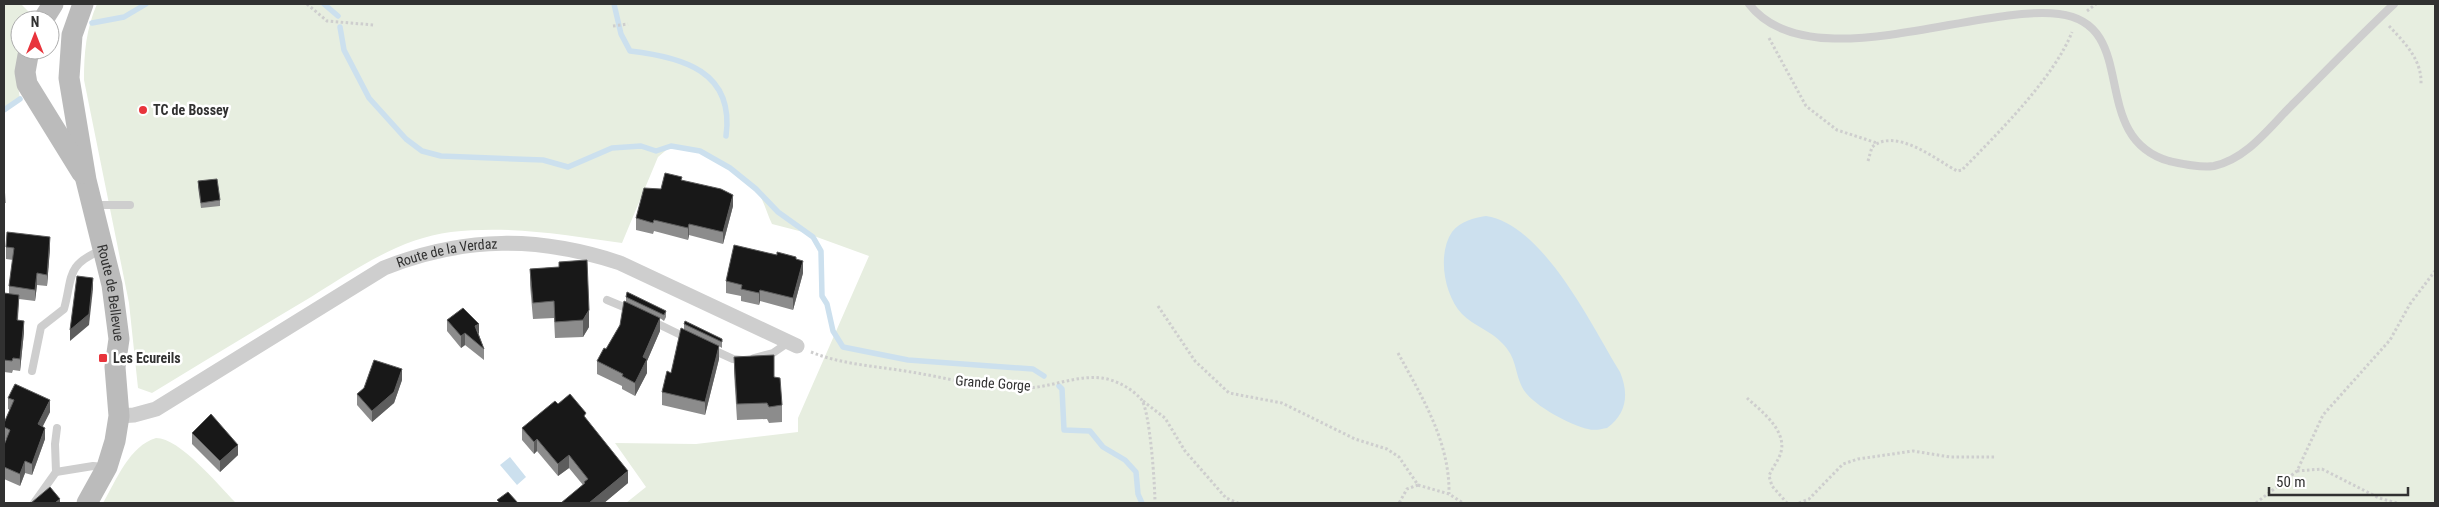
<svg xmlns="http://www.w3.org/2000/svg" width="2439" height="507" font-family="'Roboto Condensed',sans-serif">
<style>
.green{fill:#e7eee0}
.water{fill:#cce0ee}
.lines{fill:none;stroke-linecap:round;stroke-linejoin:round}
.stream{stroke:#cce0ee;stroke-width:5.5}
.path{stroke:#cecece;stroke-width:3;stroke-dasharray:2.5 2.5;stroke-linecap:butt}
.lane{stroke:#cecece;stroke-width:8}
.street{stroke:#cecece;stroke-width:15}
.secondary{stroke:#bbb;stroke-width:21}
.wall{fill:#8c8c8c}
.shaded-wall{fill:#5d5d5d}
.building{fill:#181818;stroke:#5d5d5d}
.poi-dot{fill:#e8343c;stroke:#fff;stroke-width:2}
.labels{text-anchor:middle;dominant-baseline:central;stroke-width:5;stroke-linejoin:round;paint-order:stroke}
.poi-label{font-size:14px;font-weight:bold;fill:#313131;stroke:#fff;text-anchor:start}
.street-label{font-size:14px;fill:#313131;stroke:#fff}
</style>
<rect width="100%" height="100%" fill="#fff"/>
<g class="green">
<path d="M 4,4 L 21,4 L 34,17 L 32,20 L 20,20 C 20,48 15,71 20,99 L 4,110 Z"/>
<path d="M 97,4 L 2435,4 L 2435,503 L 626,503 L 646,487 L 615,443 L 696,444 L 798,432 L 798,418 L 869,256 L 803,232 L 772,224 C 767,214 763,198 756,189 C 739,168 698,148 671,146 L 658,157 L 622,243 C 565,235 509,225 451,232 C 395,239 348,275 301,303 C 251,333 201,363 152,393 L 138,388 L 129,303 L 84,80 C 84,53 86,29 97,4 Z"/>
<path d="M 156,438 C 180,438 218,485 235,502 L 103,503 C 116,481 129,446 156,438 Z"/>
</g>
<g class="water">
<path d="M 1486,216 C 1544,225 1591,325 1620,372 C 1629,394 1627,413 1607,428 C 1601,429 1595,431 1588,429 C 1570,425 1530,404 1522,387 C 1514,370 1517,358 1502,343 C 1491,331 1474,326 1462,314 C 1444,295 1437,254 1452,232 C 1460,221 1474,218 1486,216 Z"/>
<polygon points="510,457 526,477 517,485 500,465"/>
</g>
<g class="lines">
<g class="stream">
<polyline points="324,4 338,16"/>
<path d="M 614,4 L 621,34 L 630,51 C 682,57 735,71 726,136"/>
<polyline points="92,23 124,17 146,4"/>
<polyline points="340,27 344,50 369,98 406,139 422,151 441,156 543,160 568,167 612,148 641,146 656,151 671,146 700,151 730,168 756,189 778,212 813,237 821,251 822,296 827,304 833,331 843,347 908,360 1033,369 1044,376"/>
<polyline points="4,110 20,99"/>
<polyline points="1059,386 1062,389 1064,430 1090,431 1103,447 1125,460 1136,472 1138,494 1142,503"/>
</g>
<g class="path">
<polyline points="307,4 327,21 374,25"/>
<polyline points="2087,11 2096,4"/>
<polyline points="613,26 628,24"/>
<path d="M 2389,26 C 2405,43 2422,60 2421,84"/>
<polyline points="1769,38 1806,106 1837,130 1877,143"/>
<path d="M 1868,161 L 1872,147 C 1896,127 1935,159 1957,171 L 1962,170 C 1997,134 2054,78 2072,32"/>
<polyline points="1158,306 1195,361 1229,393 1282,403 1355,439 1387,449 1399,457 1418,485 1407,489 1399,503"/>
<path d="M 811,352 C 843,365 877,366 911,372 C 949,378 988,390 1027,388 C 1052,387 1076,375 1102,378 C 1116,380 1131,388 1141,399 C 1150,409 1155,486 1155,503"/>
<path d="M 1398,353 C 1422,397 1450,442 1449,494"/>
<path d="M 1747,398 C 1760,410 1787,430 1781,452 C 1779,460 1772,468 1769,476 L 1772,486 L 1787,503"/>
<polyline points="1143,401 1165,418 1185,451 1226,498 1238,503"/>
<polyline points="2297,471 2322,469 2379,498 2397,503"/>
<polyline points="1418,485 1449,494 1463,503"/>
<polyline points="1799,503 1809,499 1843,464 1858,459 1913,451 1950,457 1996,457"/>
<polyline points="2256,503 2297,471 2323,415 2390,340 2410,304 2435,271"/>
</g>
<g class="lane">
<path d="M 1749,4 C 1808,81 1975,4 2059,14 C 2142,24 2086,137 2169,161 C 2183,164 2200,168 2214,166 C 2249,158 2271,125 2296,101 C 2328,69 2361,35 2394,4"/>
<polyline points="94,205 130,205"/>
<polyline points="607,300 631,310"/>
<polyline points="652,321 689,339"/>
<polyline points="711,349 733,359 742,360"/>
<polyline points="754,358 773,353 789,342"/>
<path d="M 32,371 L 41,327 L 64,309 C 73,277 65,265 102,250"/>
<polyline points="56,472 93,466 105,467"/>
<polyline points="34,503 56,472 55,444 57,428"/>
</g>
<path class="street" id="s1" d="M 119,416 L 134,415 L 156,409 L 384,268 C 464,236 539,236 620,263 L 797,346"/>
<g class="secondary">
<path id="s2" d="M 83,4 L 72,35 L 69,78 L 86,180 L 112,285 L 119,339 L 115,367 L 119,416 L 115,441 L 107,467 L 87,503"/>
<polyline points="43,20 53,4"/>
<polyline points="29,50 25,72 27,84 82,173"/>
</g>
</g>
<g class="wall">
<polygon points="198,181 220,200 220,206 201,208 198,187"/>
<polygon points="682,181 733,206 723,244 689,235 688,240 654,231 653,234 636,230 636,218 661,189"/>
<polygon points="4,182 5,203 5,215 4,215"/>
<polygon points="6,247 50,248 47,286 37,285 35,301 19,299 18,320 24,332 20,371 13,370 12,373 4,372 4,293 9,294 9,286 13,260 6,259"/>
<polygon points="768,253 796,259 803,273 793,310 760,301 759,305 741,301 741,296 726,293 726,281"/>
<polygon points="559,267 589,327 583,337 555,338 554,318 533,319 530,285 530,269"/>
<polygon points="626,297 666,311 666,317 664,321 660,318 660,331 647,361 647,373 635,396 622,389 622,386 597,374 597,361 606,349 620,325 626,302"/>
<polygon points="447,320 479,335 484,349 484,360 465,345 461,348 447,331"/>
<polygon points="684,324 722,339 722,348 719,346 719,359 705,415 662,405 662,392 671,373 684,329"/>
<polygon points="734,357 774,377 782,405 782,422 769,423 767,419 737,420 734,373"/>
<polygon points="402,380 394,403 372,422 357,405 357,394"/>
<polygon points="8,398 50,412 42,427 45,439 32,475 25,473 20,486 4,479 4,445 6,440 4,439 4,423 10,410 8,409"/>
<polygon points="558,404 586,419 628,483 604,503 561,503 583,485 569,468 558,476 537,451 534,454 522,440 522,428"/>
<polygon points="192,433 238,455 220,472 192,444"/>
</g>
<g class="shaded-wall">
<polygon points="733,195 733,206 723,244 723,232"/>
<polygon points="689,224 689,235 688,240 688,228"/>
<polygon points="50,237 50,248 47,286 47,275"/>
<polygon points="803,261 803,273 793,310 793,298"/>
<polygon points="37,273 37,285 35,301 35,290"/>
<polygon points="93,278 93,289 89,325 70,341 70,330"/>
<polygon points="760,290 760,301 759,305 759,293"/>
<polygon points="589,310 589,327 583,337 583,320"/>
<polygon points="660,318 660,331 647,361 647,373 635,396 635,383 643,357"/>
<polygon points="24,321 24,332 20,371 20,359"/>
<polygon points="479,324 479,335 475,326"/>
<polygon points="465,333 465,345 461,348 461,336"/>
<polygon points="719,346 719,359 705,415 705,402"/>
<polygon points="402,369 402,380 394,403 372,422 372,411"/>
<polygon points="50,400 50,412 38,436 38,424"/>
<polygon points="45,428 45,439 32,475 32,464"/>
<polygon points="537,439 537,451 534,454 534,442"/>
<polygon points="238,445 238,455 220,472 220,461"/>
<polygon points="569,455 569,468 558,476 558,464"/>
<polygon points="25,461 25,473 20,486 20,474"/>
<polygon points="628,471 628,483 604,503 589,503"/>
<polygon points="60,499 60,503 55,503"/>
</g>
<g class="building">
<polygon points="665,173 682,177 681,180 721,189 733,195 723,232 689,224 688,228 654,220 653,223 636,218 644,188 661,189"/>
<polygon points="217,179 220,200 201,203 198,181"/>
<polygon points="4,182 5,203 4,203"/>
<polygon points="7,232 50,237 47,275 37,273 35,290 9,286 14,248 6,247"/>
<polygon points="734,245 768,253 777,255 777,252 796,257 796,259 803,261 793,298 760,290 759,293 741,289 742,285 726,281"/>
<polygon points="587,260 589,310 583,320 555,322 554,301 533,303 530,269 559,267 559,262"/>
<polygon points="77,276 93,278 89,314 70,330"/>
<polygon points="627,292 666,311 664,315 626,297"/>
<polygon points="4,293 19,295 17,320 24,321 20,359 13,358 12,361 4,360"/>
<polygon points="624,301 660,318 643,357 647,359 635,383 622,376 623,374 597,361 604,348 606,349 620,325"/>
<polygon points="463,308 479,324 475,326 484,349 465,333 461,336 447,320"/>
<polygon points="685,321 722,339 722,342 684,324"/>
<polygon points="681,328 719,346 705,402 662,392 667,371 671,373"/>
<polygon points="774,355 774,377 780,378 782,405 769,407 767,403 737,404 734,357"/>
<polygon points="374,360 402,369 394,392 372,411 357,394 364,388"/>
<polygon points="15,384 50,400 38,424 45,428 32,464 25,461 20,474 4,467 4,445 10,430 4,427 4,423 14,400 8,398"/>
<polygon points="570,394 586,413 584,416 628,471 589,503 561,503 585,483 584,482 588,479 569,455 558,464 537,439 534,442 522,428 555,401 558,404"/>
<polygon points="211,414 238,445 220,461 192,433"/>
<polygon points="50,487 60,499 55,503 31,503"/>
<polygon points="508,492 518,503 500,503 497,500"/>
</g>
<g class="poi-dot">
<circle cx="143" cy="110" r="5"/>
<rect x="98" y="353" width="10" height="10" rx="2.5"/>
</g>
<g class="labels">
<g class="poi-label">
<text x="153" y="110">TC de Bossey</text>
<text x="113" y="358">Les Ecureils</text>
</g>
<g class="street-label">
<text stroke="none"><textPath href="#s1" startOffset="371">Route de la Verdaz</textPath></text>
<text stroke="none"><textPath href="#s2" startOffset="295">Route de Bellevue</textPath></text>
<text transform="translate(993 383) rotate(4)">Grande Gorge</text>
</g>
</g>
<rect width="2439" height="507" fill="none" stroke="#313131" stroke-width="10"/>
<g transform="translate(35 35)"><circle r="24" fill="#ffffff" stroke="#adadad"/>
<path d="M0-4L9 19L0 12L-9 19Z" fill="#e8343c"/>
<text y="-8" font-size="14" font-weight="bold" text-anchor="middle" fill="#313131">N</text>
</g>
<path d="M2269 487v8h139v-8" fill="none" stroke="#313131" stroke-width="2.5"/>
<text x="2276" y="487" font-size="15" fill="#313131" stroke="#ffffff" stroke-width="4" paint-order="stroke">50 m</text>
</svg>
